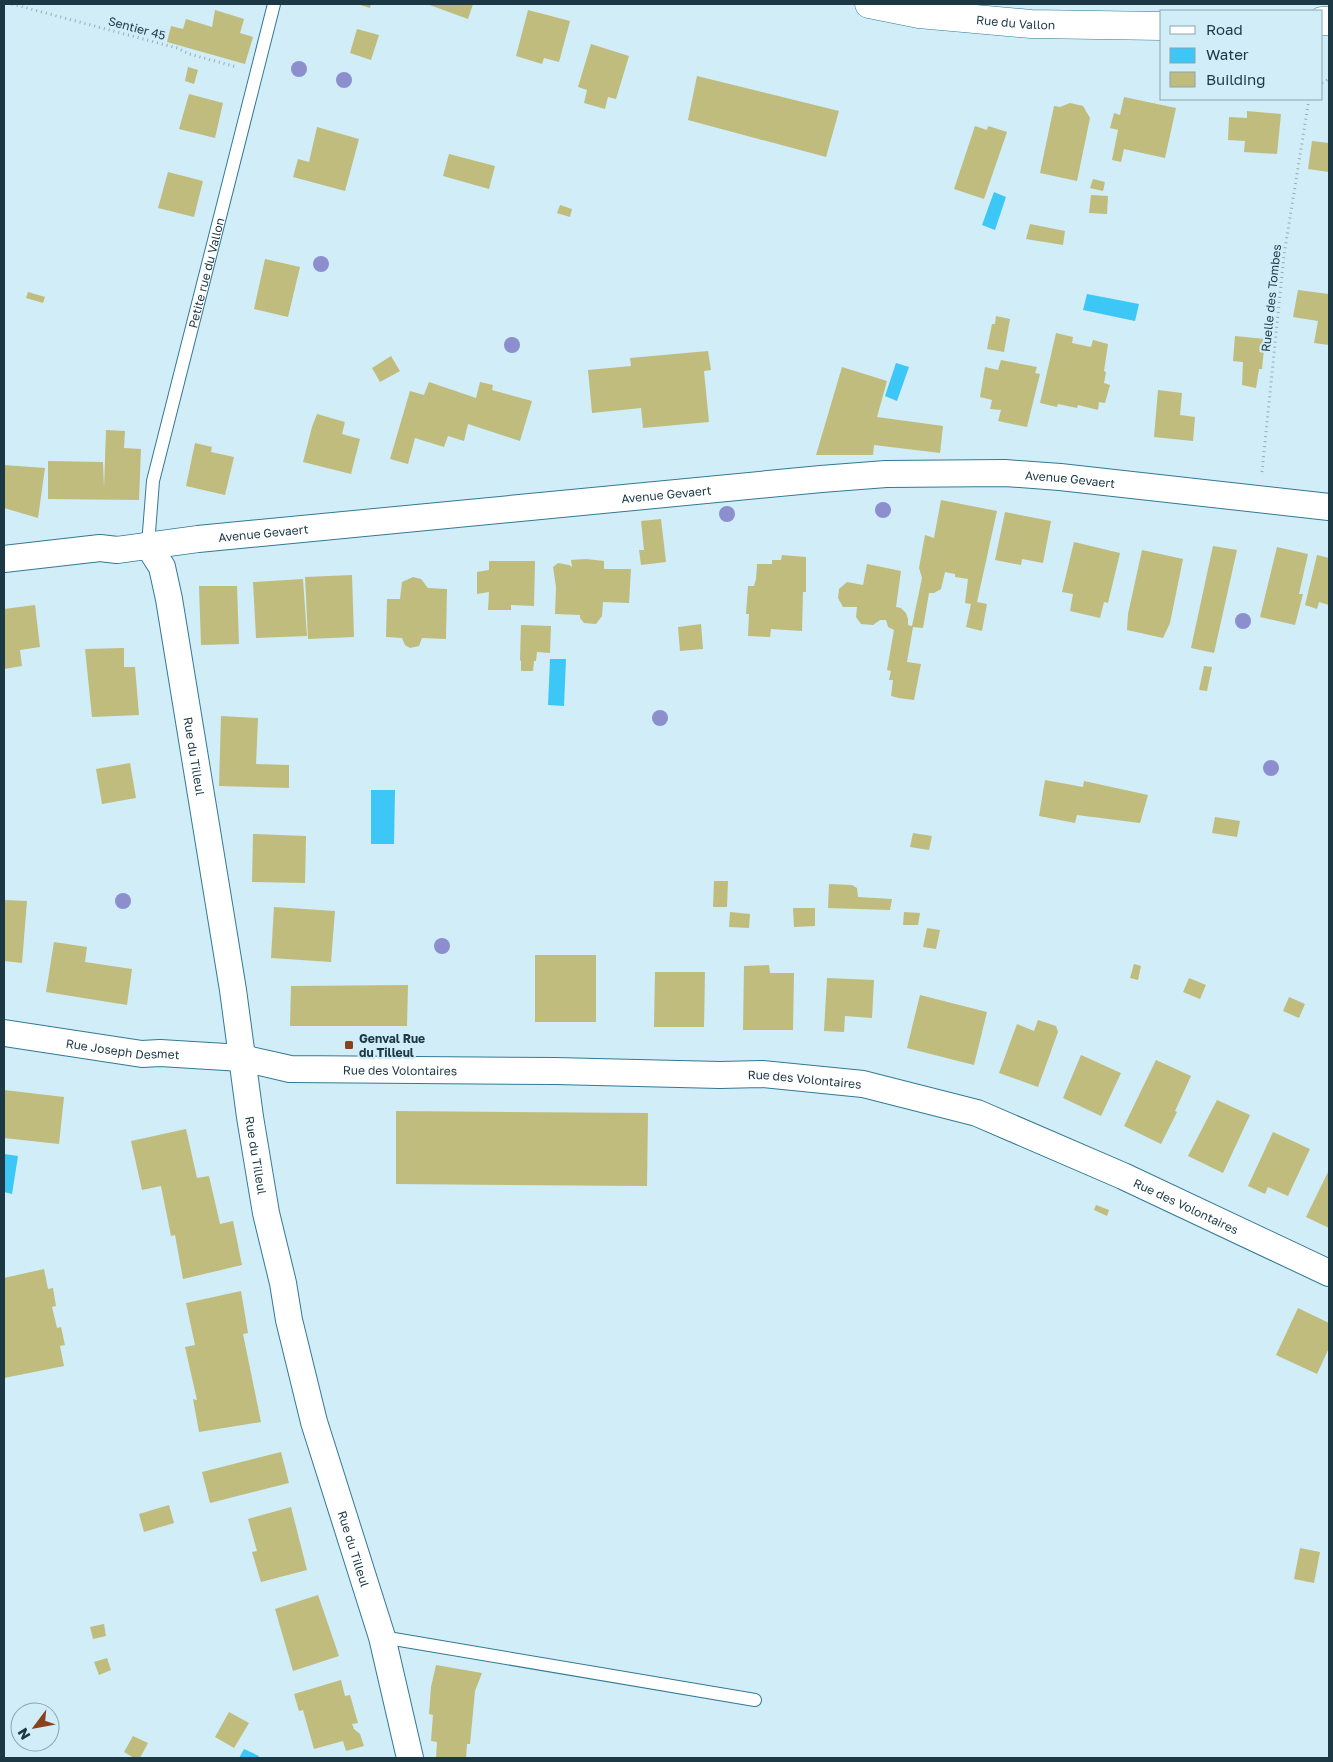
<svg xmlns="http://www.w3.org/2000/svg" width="1333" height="1762" font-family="'Golos Text',sans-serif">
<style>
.water{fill:#3cc7f7}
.building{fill:#bfbc7d}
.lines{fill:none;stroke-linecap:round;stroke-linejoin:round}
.service-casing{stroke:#317994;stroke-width:14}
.minor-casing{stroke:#317994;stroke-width:28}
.tertiary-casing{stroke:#317994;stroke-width:29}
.path{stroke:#92aeba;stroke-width:3;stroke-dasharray:1 4;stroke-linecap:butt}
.service{stroke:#fff;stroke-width:12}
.minor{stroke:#fff;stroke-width:26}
.tertiary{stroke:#fff;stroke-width:28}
.tree{fill:#8c8ece}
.poi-dot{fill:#88421d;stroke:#d1edf8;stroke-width:2}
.labels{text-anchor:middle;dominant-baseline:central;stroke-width:4.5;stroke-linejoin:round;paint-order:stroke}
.street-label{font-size:12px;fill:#1b3844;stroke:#d1edf8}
.poi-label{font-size:12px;font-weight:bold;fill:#1b3844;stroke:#d1edf8;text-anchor:start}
</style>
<rect width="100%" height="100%" fill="#d1edf8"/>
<g class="water">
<polygon points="994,192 1006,197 995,230 982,225"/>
<polygon points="1087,294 1139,304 1135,321 1083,310"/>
<polygon points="896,363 909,367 897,401 885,396"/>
<polygon points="550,659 566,659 564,706 548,705"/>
<polygon points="371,790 395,790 394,844 371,844"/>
<polygon points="4,1154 18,1156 12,1194 4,1192"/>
<polygon points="244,1749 259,1756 258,1758 239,1758"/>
</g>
<g class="building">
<polygon points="357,4 371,4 370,8"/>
<polygon points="427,4 473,4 468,19"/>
<polygon points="215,10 244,19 240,33 253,37 245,64 167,42 171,26 183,29 186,19 212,27"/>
<polygon points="528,10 570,21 559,62 544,58 542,64 516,56"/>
<polygon points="357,29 379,35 371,60 350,53"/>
<polygon points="591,44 629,56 616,99 608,97 605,109 584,103 587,90 578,87"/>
<polygon points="188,67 198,70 194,84 185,81"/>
<polygon points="697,76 839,111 826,157 688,120"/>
<polygon points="189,94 223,103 215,138 179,129"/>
<polygon points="1124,97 1176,108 1165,158 1124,149 1121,162 1112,160 1118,130 1110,128 1114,113 1120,115"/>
<polygon points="1070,103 1083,106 1090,118 1077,181 1040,173 1054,106 1060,107"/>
<polygon points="1247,111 1281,114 1277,154 1244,152 1245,141 1228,140 1229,117 1247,118"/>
<polygon points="975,126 987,130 988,126 1007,132 984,199 954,189"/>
<polygon points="317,127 359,139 345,191 293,177 298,159 309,162"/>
<polygon points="1312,141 1329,143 1329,172 1308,169"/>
<polygon points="449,154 495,166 489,189 443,176"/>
<polygon points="168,172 203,181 194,217 158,208"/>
<polygon points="1093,179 1105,182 1103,191 1090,188"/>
<polygon points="1091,195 1108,196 1107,214 1089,213"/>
<polygon points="560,205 572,209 570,217 557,213"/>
<polygon points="1030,224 1065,231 1063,245 1026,239"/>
<polygon points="265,259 300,267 288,317 254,309"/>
<polygon points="1298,290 1329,294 1329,345 1314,343 1318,321 1293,317"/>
<polygon points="28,292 45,297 43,303 26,298"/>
<polygon points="996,316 1010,319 1004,352 987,349 992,324 995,324"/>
<polygon points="1056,333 1073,337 1072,343 1091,347 1093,340 1108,344 1104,371 1106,372 1104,383 1110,385 1105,403 1099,402 1098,410 1078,405 1077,408 1058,404 1057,407 1040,403"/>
<polygon points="1235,336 1265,339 1262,369 1259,369 1256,388 1242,385 1243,362 1233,361"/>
<polygon points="708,351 711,370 704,371 709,422 643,428 641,408 592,413 588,370 631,366 630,358"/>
<polygon points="391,356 400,371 380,382 372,368"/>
<polygon points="1001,360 1037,367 1035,373 1040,374 1027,427 998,421 1001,410 990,409 992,400 980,397 985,367 998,370"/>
<polygon points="842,367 887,381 877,417 943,426 940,453 874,445 873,455 816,455"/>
<polygon points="429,382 476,398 480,382 493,385 492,390 532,401 520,441 468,424 464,441 448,436 444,447 415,438 408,464 390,459 410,391 424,395"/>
<polygon points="1158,390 1182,393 1180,415 1195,417 1193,441 1154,437"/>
<polygon points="317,414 345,422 342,434 360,439 351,474 303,462 312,427"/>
<polygon points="106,430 125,431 124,448 141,449 139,500 48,499 48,461 103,462 104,488"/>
<polygon points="195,443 212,447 211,452 234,457 225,495 186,486"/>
<polygon points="4,465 45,468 38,518 4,508"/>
<polygon points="941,500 997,511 977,602 987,604 982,631 966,627 971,604 965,603 968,579 955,577 955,574 945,572 941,589 934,593 929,593 923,628 913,627 907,662 921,664 914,700 899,698 891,696 893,680 889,680 891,671 887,670 894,630 888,627 886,620 880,620 873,625 861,624 856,617 857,607 843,607 838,598 839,589 847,582 863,585 867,564 901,571 896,607 901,608 906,613 908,619 908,625 912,626 922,578 919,568 925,535 934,538"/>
<polygon points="1005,512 1051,521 1043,563 1022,559 1021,565 995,560"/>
<polygon points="661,519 666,562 641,565 639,550 644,550 641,521"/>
<polygon points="1074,542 1120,553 1108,603 1104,602 1100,618 1070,611 1073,594 1062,592"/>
<polygon points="1213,546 1237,550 1214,653 1191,648"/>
<polygon points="1277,547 1308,554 1299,594 1303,594 1295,625 1260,617"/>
<polygon points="1142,550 1183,559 1170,623 1163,638 1127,630 1128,614"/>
<polygon points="782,555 806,557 806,592 803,592 802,631 771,629 770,637 748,636 749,614 746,614 748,586 754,586 756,579 757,564 772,564 772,560 781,560"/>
<polygon points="1317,555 1329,558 1329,605 1319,602 1317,609 1305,605"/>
<polygon points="586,559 604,561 604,569 631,569 629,603 603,602 602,616 596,624 584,623 580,618 580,615 555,614 556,587 553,567 558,563 569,565 572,567 571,560"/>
<polygon points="489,561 535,561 534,606 511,605 511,610 488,610 489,592 477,594 477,572 489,570"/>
<polygon points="352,575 354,637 308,639 305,577"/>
<polygon points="413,577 421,579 428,588 447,589 446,639 422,638 419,646 410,648 405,645 402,638 386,637 387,599 400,599 402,582"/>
<polygon points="303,579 307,636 256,638 253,582"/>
<polygon points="199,586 237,586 239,644 201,645"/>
<polygon points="35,605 40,647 20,650 22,666 4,669 4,609"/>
<polygon points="701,624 703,649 680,651 678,627"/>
<polygon points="521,625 551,626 550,653 537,652 536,661 534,661 533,671 521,671 521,661 520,660"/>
<polygon points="124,648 124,667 135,667 139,715 92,717 85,649"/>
<polygon points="1204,666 1212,667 1207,691 1199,690"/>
<polygon points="221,716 258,718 256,764 289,765 289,788 219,786"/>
<polygon points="130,763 136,798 102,804 96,769"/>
<polygon points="1045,780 1083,787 1084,781 1148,795 1140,823 1077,815 1075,823 1039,816"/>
<polygon points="1215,817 1240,821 1237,837 1212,833"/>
<polygon points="913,833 932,836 929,850 910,847"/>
<polygon points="253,834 306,836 305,883 252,882"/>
<polygon points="714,881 728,881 727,907 713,907"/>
<polygon points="829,884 852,885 857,888 858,897 892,899 890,910 828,908"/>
<polygon points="4,900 27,901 22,963 4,961"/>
<polygon points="274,907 335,911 331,962 271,958"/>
<polygon points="793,908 815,908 815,926 794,927"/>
<polygon points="730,912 750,914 749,928 729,927"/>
<polygon points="904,912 920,913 918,925 903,925"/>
<polygon points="927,928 940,930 936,949 923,947"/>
<polygon points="54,942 87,947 85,962 132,969 127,1005 46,992"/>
<rect x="535" y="955" width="61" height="67"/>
<polygon points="1134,964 1141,966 1138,980 1130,978"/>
<polygon points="769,965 770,973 794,973 793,1030 743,1030 744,966"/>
<polygon points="655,972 705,972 704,1027 654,1027"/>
<polygon points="827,978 874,980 872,1018 845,1016 844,1032 824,1031"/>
<polygon points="1189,978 1206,985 1200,999 1183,992"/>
<polygon points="408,985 407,1026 290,1026 291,986"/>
<polygon points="920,995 987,1012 974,1065 907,1048"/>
<polygon points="1289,997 1305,1004 1299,1018 1283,1011"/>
<polygon points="1038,1020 1056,1026 1058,1032 1038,1087 999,1073 1017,1024 1034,1031"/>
<polygon points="1081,1055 1121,1073 1101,1116 1063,1098"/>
<polygon points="1156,1060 1191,1076 1175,1111 1177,1112 1161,1144 1124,1126"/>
<polygon points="4,1090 64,1097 59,1144 4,1138"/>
<polygon points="1217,1100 1250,1115 1223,1173 1188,1156"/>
<polygon points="396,1111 648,1113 647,1186 396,1184"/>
<polygon points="186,1129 197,1178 209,1176 220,1224 233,1221 242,1265 183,1279 175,1235 171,1236 161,1186 142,1190 131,1141"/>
<polygon points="1273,1132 1310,1149 1288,1196 1268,1187 1265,1194 1248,1186"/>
<polygon points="1329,1170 1329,1228 1306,1217"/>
<polygon points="1096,1205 1109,1210 1107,1216 1094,1210"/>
<polygon points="44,1269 48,1289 53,1288 56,1306 52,1307 57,1328 61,1327 65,1345 60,1346 64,1366 4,1378 4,1278"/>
<polygon points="241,1291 248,1333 243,1334 261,1422 199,1432 193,1399 197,1400 185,1347 195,1345 186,1303"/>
<polygon points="1298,1308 1329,1323 1329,1348 1317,1374 1276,1355"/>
<polygon points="281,1452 289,1483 210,1503 202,1472"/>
<polygon points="169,1505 174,1523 144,1532 139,1514"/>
<polygon points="291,1507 307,1570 261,1582 252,1552 257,1551 248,1519"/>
<polygon points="1300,1548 1320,1552 1314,1583 1294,1579"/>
<polygon points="318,1595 339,1656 293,1671 275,1609"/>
<polygon points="104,1624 106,1636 93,1639 90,1627"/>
<polygon points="107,1658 111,1670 99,1675 94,1662"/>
<polygon points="436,1665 482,1673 475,1691 470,1744 467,1744 466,1758 436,1758 437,1742 431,1741 433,1715 429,1714 431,1687"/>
<polygon points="341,1680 345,1696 350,1695 358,1723 352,1724 354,1729 360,1734 364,1746 346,1751 343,1741 314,1749 303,1710 299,1711 294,1694"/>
<polygon points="229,1712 249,1723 234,1748 215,1737"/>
<polygon points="133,1736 148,1743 140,1758 134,1758 124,1752"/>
</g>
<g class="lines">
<defs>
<g id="service">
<path id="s1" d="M 148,545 L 153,481 L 274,4"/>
<polyline points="382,1637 755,1700"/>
</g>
<g id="minor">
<path id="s2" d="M 148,545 L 162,567 L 169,599 L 233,990 L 250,1117 L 266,1213 L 283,1283 L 289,1320 L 314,1422 L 382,1637 L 410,1758"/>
<path id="s3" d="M 4,559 L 100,548 L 117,550 L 198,539 L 821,479 L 886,474 L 1005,473 L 1060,477 L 1329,507"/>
<path id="s4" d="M 4,1033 L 142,1054 L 160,1053 L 242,1058 L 290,1069 L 555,1071 L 720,1075 L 762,1074 L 863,1084 L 977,1113 L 1123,1176 L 1329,1273"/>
</g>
<g id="tertiary">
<path id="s5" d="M 869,4 L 919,14 L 1031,24 L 1162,26"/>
<polyline points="1322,21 1329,21"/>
</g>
</defs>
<use href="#service" class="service-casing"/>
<use href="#minor" class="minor-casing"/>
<use href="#tertiary" class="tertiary-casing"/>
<g class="path">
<polyline points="12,4 177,48 189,54 237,67"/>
<polyline points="1322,83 1329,79"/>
<polyline points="1262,472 1284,255 1309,99"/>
</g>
<use href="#service" class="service"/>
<use href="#minor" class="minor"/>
<use href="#tertiary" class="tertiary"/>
</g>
<g class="tree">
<circle cx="299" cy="69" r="8"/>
<circle cx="344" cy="80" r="8"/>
<circle cx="321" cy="264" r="8"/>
<circle cx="512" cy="345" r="8"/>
<circle cx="883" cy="510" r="8"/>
<circle cx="727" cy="514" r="8"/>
<circle cx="1243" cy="621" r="8"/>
<circle cx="660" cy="718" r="8"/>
<circle cx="1271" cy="768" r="8"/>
<circle cx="123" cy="901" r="8"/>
<circle cx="442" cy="946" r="8"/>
</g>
<rect class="poi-dot" x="344" y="1040" width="10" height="10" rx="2.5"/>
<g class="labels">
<g class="street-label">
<text stroke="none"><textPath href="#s5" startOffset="148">Rue du Vallon</textPath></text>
<text transform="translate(137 28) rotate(15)">Sentier 45</text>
<text stroke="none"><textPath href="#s1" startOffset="279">Petite rue du Vallon</textPath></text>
<text transform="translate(1271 298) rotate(-84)">Ruelle des Tombes</text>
<text stroke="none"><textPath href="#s3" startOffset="1071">Avenue Gevaert</textPath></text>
<text stroke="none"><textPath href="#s3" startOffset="666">Avenue Gevaert</textPath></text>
<text stroke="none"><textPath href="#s3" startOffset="261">Avenue Gevaert</textPath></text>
<text stroke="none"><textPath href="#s2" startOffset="218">Rue du Tilleul</textPath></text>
<text stroke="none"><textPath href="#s4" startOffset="120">Rue Joseph Desmet</textPath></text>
<text stroke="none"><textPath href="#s4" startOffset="399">Rue des Volontaires</textPath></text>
<text stroke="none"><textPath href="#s4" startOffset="804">Rue des Volontaires</textPath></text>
<text stroke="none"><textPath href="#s2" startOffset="622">Rue du Tilleul</textPath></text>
<text stroke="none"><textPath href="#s4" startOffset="1209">Rue des Volontaires</textPath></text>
<text stroke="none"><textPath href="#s2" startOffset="1028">Rue du Tilleul</textPath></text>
</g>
<g class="poi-label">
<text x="359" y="1038">Genval Rue<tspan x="359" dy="14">du Tilleul</tspan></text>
</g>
</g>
<rect width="1333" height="1762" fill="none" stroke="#1b3844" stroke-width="10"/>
<rect x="1160" y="10" width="162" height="90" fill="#d1edf8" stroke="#88a5b0"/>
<rect x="1170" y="26" width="25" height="8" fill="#ffffff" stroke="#88a5b0"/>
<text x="1206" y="35" font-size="15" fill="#1b3844">Road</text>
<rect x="1170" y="48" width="25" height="15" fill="#3cc7f7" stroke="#88a5b0"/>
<text x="1206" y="60" font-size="15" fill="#1b3844">Water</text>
<rect x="1170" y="72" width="25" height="15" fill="#bfbc7d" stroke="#88a5b0"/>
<text x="1206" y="85" font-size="15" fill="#1b3844">Building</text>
<g transform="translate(35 1727) rotate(238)"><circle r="24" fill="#d1edf8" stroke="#88a5b0"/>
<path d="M0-4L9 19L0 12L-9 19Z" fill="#88421d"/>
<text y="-8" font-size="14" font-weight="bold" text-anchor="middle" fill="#1b3844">N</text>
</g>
</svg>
